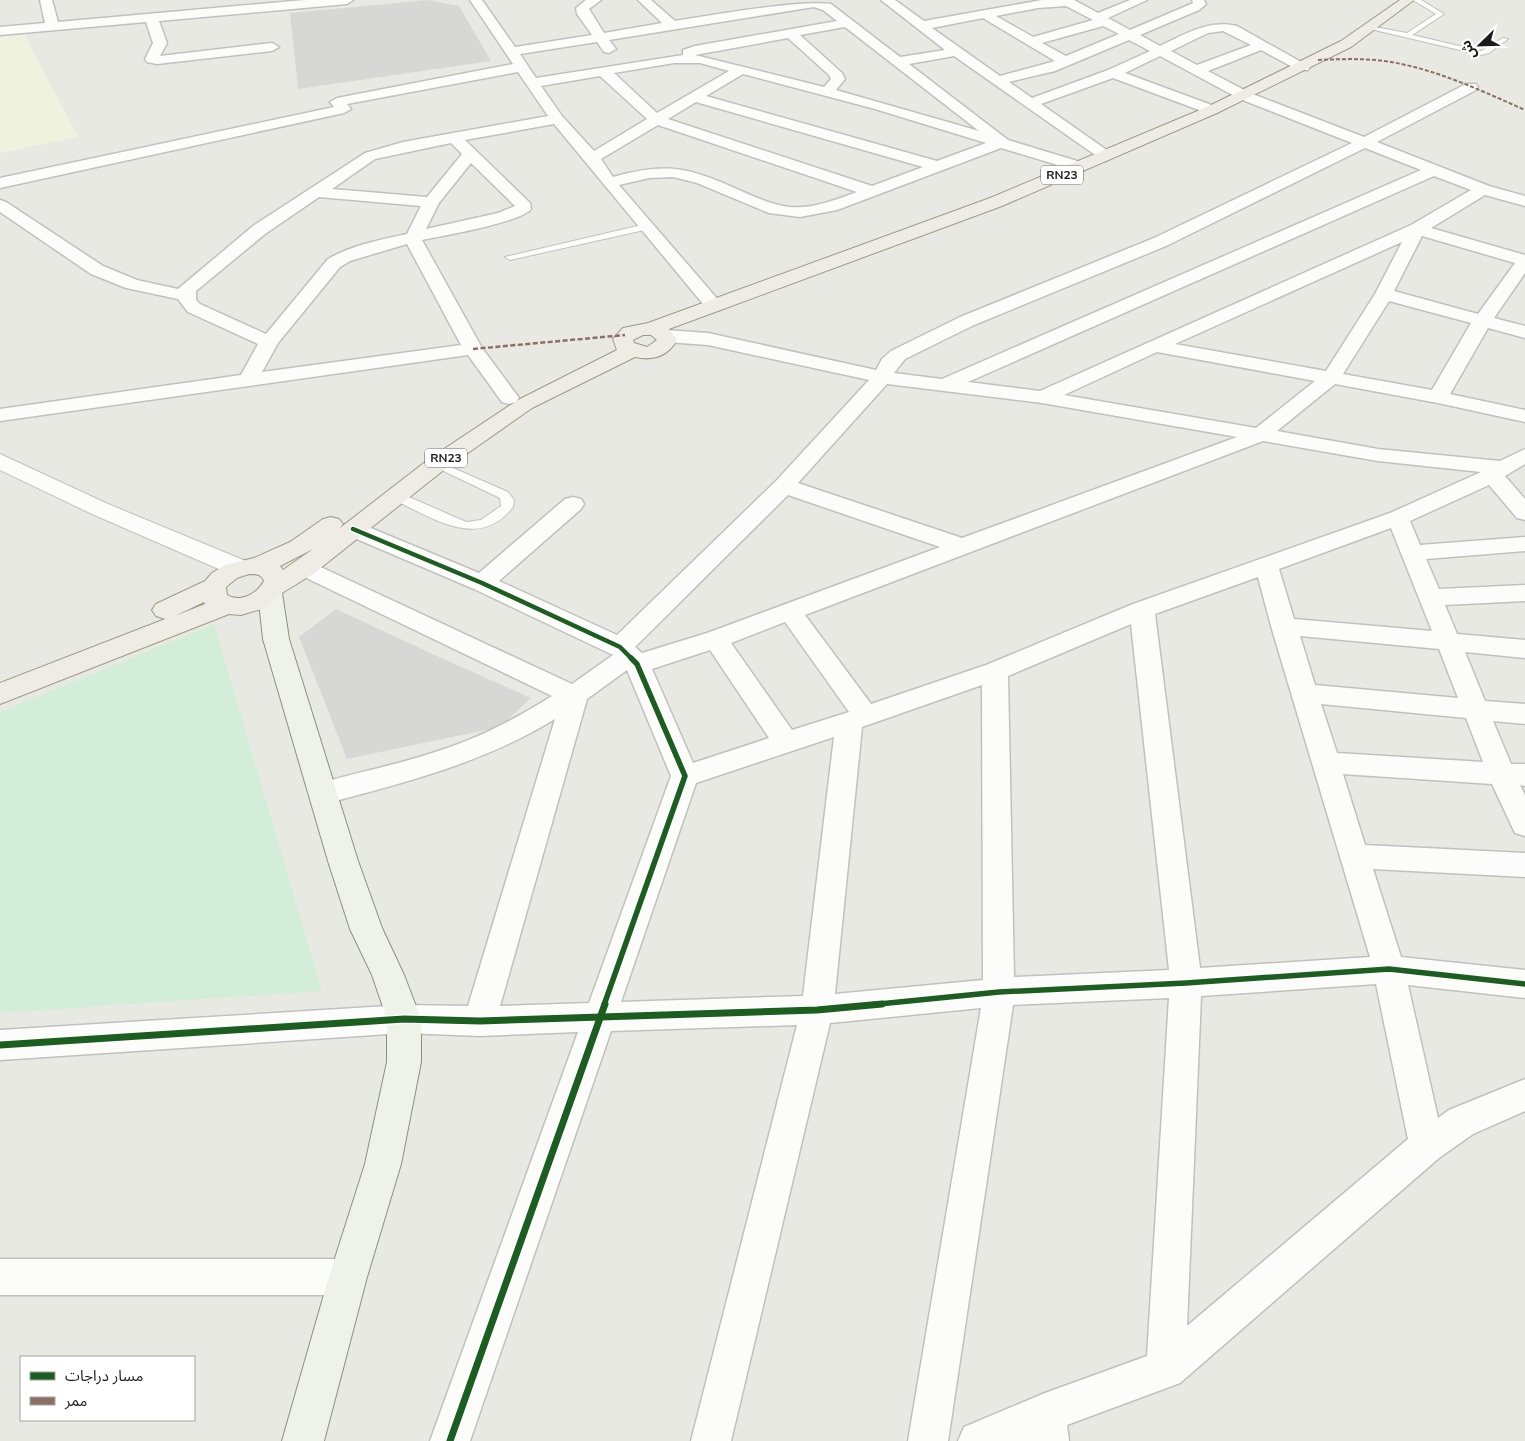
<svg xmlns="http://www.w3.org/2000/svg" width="1525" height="1441" font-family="'Nunito Sans','Noto Sans Arabic',sans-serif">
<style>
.education{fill:#eff3de}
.religious{fill:#d7d7d5}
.park{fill:#d2eed9}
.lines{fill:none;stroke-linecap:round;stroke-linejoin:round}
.service-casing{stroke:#c0c0be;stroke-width:2}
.minor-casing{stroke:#c0c0be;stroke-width:3}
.tertiary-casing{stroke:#c0c0be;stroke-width:2}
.secondary-casing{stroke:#8c917e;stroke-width:2}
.primary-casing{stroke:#9d9a83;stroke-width:2}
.service{fill:#fcfcfb;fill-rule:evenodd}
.minor{fill:#fcfcfb;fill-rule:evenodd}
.tertiary{fill:#fcfcfb;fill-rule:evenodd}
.secondary{fill:#eff2e9;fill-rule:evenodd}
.primary{fill:#eeece4;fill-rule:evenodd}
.quiet-far1{stroke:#8d6e63;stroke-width:2;stroke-dasharray:4 2;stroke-linecap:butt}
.quiet{stroke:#8d6e63;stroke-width:2.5;stroke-dasharray:5 2.5;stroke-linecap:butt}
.cycleway-far2-casing{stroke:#fff;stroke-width:7}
.cycleway-far1-casing{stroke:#fff;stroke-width:9}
.cycleway-casing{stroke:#fff;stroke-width:10}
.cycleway-far2{stroke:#1b5e20;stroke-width:4.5}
.cycleway-far1{stroke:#1b5e20;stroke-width:5.5}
.cycleway{stroke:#1b5e20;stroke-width:7}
.labels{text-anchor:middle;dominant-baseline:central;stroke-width:4;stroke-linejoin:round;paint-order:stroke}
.shield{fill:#fff;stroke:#5f5f5f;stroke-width:1}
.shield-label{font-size:12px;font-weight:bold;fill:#1b1b1b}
</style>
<rect width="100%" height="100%" fill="#e9e9e4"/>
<polygon class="education" points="24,34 78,137 0,153 0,37"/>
<g class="religious">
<polygon points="428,0 459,6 491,61 298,89 290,13"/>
<polygon points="336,609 439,657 531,698 500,727 347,759 299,637"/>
</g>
<polygon class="park" points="214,624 322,991 0,1013 0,712"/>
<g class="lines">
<defs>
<g id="service">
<polygon points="1413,0 1421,0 1444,14 1412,35 1481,51 1503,38 1508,39 1489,53 1481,55 1366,28 1369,26 1407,33 1436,14"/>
<polygon points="646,224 650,227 649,229 510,260 505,257"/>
<path d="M 437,461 L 508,492 L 514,500 L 513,507 C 478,552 430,516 392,499 L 392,493 L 400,493 L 466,522 L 481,520 L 501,506 L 500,498 L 433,466 L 433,462 Z"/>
</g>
<g id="minor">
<polygon points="40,0 52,0 58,22 305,0 353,0 347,4 159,21 167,43 160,56 272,43 279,47 272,51 157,64 147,62 145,59 153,43 146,22 0,35 0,27 45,23"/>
<path d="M 470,0 L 482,0 L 515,47 L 592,35 L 577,14 L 576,8 L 586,0 L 601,0 L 589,9 L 604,33 L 662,23 L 638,0 L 651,0 L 675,21 C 713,15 798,0 831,4 L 900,57 L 945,50 L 881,0 L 895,0 L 924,21 L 1042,0 L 1074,0 L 1098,13 L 1130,0 L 1147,0 L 1108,18 L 1130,30 L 1191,4 L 1193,3 L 1192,0 L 1204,0 L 1206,4 L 1199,10 L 1140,35 L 1160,46 C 1185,34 1209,19 1237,26 L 1310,67 L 1308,70 L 1298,70 L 1261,50 L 1208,71 L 1250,93 L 1364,137 L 1466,84 L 1476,84 L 1478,87 L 1476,90 L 1377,142 L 1489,186 L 1525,196 L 1525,206 L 1485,195 L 1431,228 L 1525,255 L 1525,273 L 1494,318 L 1525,326 L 1525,338 L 1488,328 L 1450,394 L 1525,410 L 1525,422 L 1438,403 L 1335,384 L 1277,431 L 1378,449 L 1500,461 L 1525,449 L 1525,464 L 1505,476 L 1525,499 L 1525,520 L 1517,518 L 1489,485 L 1410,521 L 1420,545 L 1525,537 L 1525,551 L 1426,559 L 1439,589 L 1525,585 L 1525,601 L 1445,605 L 1457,634 L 1525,640 L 1525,658 L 1465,652 L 1485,701 L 1525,704 L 1525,724 L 1493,721 L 1511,764 L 1525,764 L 1525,786 L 1520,785 L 1525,795 L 1525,836 L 1515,833 L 1492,784 L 1343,774 L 1365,845 L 1525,853 L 1525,877 L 1373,869 L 1401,957 L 1525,970 L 1525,998 L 1408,985 L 1438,1118 L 1449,1110 L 1525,1079 L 1525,1111 L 1473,1134 L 1439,1158 L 1180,1383 L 1067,1425 L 1069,1441 L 958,1441 L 964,1427 L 1045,1393 L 1147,1356 L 1169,998 L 1013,1005 L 948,1441 L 908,1441 L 981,1008 L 830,1023 L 731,1441 L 691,1441 L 797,1025 L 611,1031 L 470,1441 L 430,1441 L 578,1032 L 480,1036 L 404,1033 L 0,1060 L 0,1030 L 404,1005 L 468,1006 L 555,719 C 483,763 404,783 324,804 L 314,801 L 310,793 L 314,785 C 353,773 393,766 432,753 C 475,740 514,720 552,696 L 296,573 L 292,568 L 296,563 L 304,560 L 312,563 L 572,684 L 613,655 L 474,589 L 345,534 L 342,529 L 345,524 L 353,522 L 361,524 L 479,573 L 565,499 L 573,497 L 581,499 L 584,504 L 581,509 L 499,581 L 617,635 L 776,481 L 869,380 L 708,345 L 666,342 L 659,340 L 657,336 L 659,332 L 666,330 L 708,333 L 876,370 L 882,359 L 891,351 L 960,317 L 1154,238 L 1352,143 L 1240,99 L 1160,56 L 1125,73 L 1217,107 L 1219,110 L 1217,113 L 1207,113 L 1113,78 L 1041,104 L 1111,153 L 1114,156 L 1106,161 L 1101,159 L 954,56 L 909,64 L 1008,140 L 1087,164 L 1089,167 L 1081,172 L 1001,148 L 837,210 L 800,217 L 769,213 L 697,183 L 673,177 L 649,178 L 619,185 L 720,302 L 723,306 L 720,310 L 708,310 L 554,124 L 465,140 L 530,203 L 531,209 C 522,222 442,236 422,240 L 482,348 L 519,398 L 516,402 L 509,404 L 502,402 L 468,355 L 0,421 L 0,409 L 241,375 L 258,344 L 188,312 L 178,299 L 126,288 L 91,274 L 0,212 L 0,200 L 6,202 L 103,266 L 137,280 L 178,289 L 253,226 L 365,153 L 403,142 L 548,116 L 518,72 L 347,104 L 351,109 L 344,113 L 0,188 L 0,178 L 334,107 L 330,102 L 337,98 L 513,64 ZM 1066,6 L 1093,20 L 1033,37 L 996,16 L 1038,8 ZM 814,7 L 823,10 L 837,21 L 695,46 L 683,50 L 683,55 L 536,78 L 520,54 L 597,42 L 604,52 L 609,53 L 616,49 L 609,40 ZM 983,18 L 1055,61 L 1000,76 L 932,28 ZM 1103,26 L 1119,34 L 1066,56 L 1042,43 ZM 845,27 L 979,131 L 836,90 L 845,79 L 842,73 L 800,35 ZM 1223,31 L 1251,45 L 1197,65 L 1171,51 L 1208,33 ZM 788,38 L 829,75 L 831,79 L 824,87 L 695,55 ZM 1129,40 L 1150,51 L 1108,70 L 1032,98 L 1009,82 L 1055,71 ZM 674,63 L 700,63 L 729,71 L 657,113 L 614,73 ZM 743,74 L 875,109 L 986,143 L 937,161 L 706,96 ZM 600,76 L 647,119 L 594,151 L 562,116 L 541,86 ZM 696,102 L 923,167 L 872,186 L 668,119 ZM 658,125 L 857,192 C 835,200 813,209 790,207 C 772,205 755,197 739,190 C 689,167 666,162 613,177 L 601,159 ZM 451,143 L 462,154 L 427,197 L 332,189 L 375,159 ZM 1365,148 L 1421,170 L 942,379 L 894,373 L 905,359 L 974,325 L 1166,246 ZM 471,163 L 515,206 L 498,213 L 426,229 L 439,203 ZM 1434,176 L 1471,190 L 1411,225 L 1040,391 L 968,382 ZM 319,197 L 421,206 L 407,234 C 380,240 352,245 328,259 L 266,334 L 200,304 L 196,300 L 196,291 L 265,234 ZM 1422,236 L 1515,263 L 1478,314 L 1394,291 ZM 1402,242 L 1375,294 L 1326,371 L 1175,344 ZM 407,244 L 461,345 L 262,372 L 278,343 L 340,267 L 350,261 ZM 1389,301 L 1471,323 L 1432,390 L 1343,374 ZM 1157,352 L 1315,381 L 1256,428 L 1064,395 ZM 887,384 L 1042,403 L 1237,437 L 962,538 L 798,483 ZM 1263,441 L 1378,461 L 1481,472 L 1390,513 L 1133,604 L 986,665 L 871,704 L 805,615 ZM 788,495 L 940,547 L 707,633 L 642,653 L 635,647 ZM 1391,528 L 1432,631 L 1294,619 L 1279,569 ZM 1258,577 L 1271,626 L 1370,957 L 1200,968 L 1155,614 ZM 785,622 L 849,712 L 792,730 L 731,643 ZM 1131,624 L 1169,970 L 1014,977 L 1008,676 ZM 1300,636 L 1439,649 L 1458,698 L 1315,685 ZM 710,650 L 769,738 L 693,763 L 652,669 ZM 627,670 L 671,776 L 589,1003 L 500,1006 L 587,699 ZM 982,685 L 983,980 L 835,994 L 862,727 ZM 1321,704 L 1466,718 L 1483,762 L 1337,753 ZM 834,737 L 803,996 L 621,1002 L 696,783 ZM 1376,984 L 1408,1139 L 1187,1326 L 1201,996 Z"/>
<polygon points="0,1259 348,1259 361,1264 366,1277 361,1290 348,1295 0,1295"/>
</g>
<polygon id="tertiary" points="0,454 108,504 248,562 251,568 248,574 239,576 230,574 92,514 0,470"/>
<polygon id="secondary" points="270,585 279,587 282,593 289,639 358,861 382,928 404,975 421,1019 421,1062 401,1164 367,1277 324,1441 282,1441 329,1277 365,1164 387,1062 387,1019 372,975 350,929 328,861 263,639 258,593 261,587"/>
<path id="primary" d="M 1400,0 L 1414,0 L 1351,47 L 1217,113 L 1002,206 L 669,329 L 677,340 C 668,356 653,361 635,357 L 532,408 L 445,469 L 313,574 L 282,593 L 268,607 L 241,615 L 229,614 L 0,704 L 0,683 L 173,616 L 165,619 L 156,616 L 152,610 L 156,604 L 205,581 L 212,573 L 225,565 L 254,558 L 290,542 L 323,519 L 331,517 L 339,519 L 343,524 L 340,528 L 429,459 L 518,400 L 617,350 L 613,339 L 623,328 L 648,323 L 990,198 L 1207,107 L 1341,41 ZM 643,335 L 651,335 L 657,340 L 647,347 L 634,343 L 633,340 ZM 313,549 L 283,570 L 280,566 ZM 249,574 C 256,574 261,574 264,581 C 257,594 240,603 227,595 L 226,587 L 237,578 ZM 204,602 L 205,604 L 175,616 Z"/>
</defs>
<use href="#service" class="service-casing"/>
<use href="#minor" class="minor-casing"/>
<use href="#tertiary" class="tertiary-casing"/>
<use href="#secondary" class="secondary-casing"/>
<use href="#primary" class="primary-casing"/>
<use href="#service" class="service"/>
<use href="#minor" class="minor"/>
<use href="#tertiary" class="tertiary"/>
<use href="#secondary" class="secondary"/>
<use href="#primary" class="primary"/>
<path class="quiet-far1" d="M 1318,60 C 1342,59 1367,58 1391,62 C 1438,70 1482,91 1525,110"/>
<polyline class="quiet" points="473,349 625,335"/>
<defs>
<polyline id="cycleway-far2" points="353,529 482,583 620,647 633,660"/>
<g id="cycleway-far1">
<polyline points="604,1005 685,776 637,664 631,658"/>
<polyline points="869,1005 999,992 1186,983 1389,969 1525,984"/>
</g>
<g id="cycleway">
<polyline points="0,1045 404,1019 480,1021 817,1010 882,1004"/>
<polyline points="450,1441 605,1004"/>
</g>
</defs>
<use href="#cycleway-far2" class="cycleway-far2-casing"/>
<use href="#cycleway-far1" class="cycleway-far1-casing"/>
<use href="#cycleway" class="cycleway-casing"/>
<use href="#cycleway-far2" class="cycleway-far2"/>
<use href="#cycleway-far1" class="cycleway-far1"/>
<use href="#cycleway" class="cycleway"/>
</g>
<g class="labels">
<g class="shield">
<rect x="1041" y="165.5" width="42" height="19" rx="4"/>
<rect x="425" y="448.5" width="42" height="19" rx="4"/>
</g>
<g class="shield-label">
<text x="1062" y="175">RN23</text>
<text x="446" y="458">RN23</text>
</g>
</g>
<rect x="20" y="1356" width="175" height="65" fill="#ffffff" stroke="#a4a4a4"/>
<rect x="30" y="1372" width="25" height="8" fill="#1b5e20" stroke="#a4a4a4"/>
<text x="65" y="1381" font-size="15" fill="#1b1b1b">مسار دراجات</text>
<rect x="30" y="1397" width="25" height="8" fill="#8d6e63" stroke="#a4a4a4"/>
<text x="65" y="1406" font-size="15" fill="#1b1b1b">ممر</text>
<g transform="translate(1480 45) rotate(247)" stroke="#ffffff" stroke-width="4" paint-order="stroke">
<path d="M0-4L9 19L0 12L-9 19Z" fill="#1b1b1b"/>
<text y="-8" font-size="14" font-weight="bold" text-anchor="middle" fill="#1b1b1b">ش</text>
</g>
</svg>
